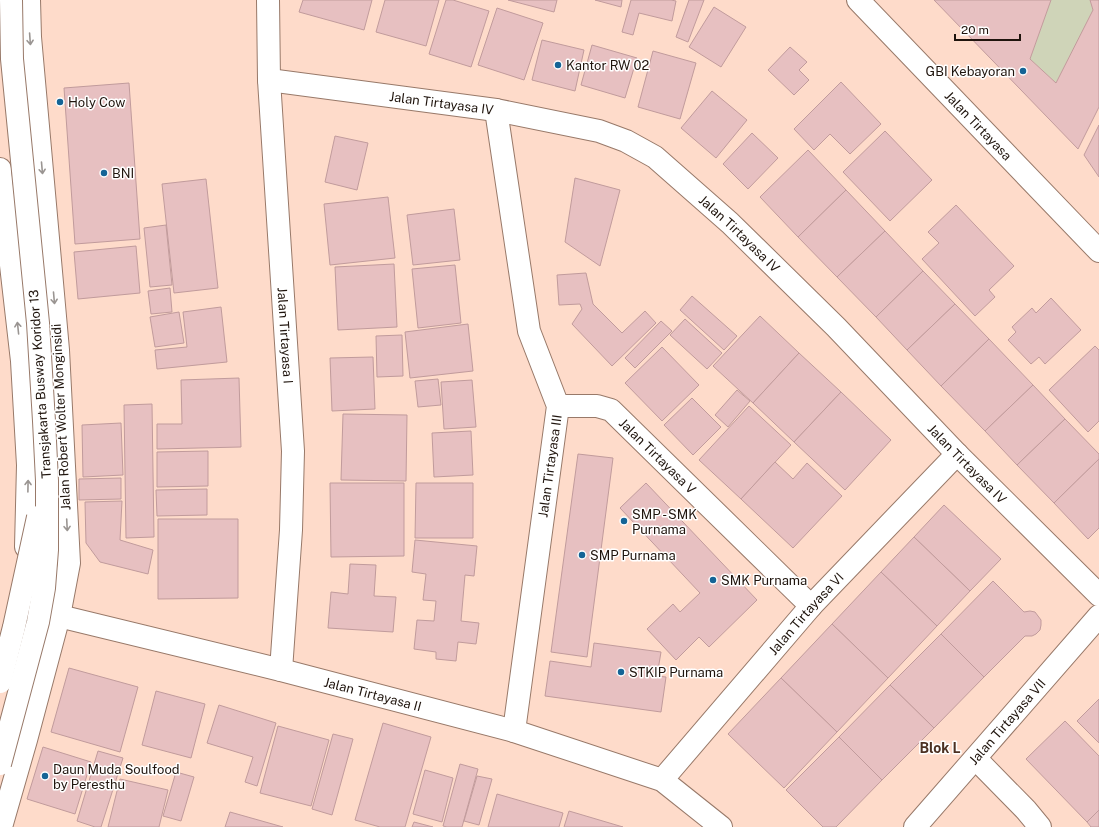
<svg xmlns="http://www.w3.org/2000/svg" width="1099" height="827" font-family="'Public Sans',sans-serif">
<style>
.green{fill:#cfd4b8}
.building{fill:#e7c0c1;stroke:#c19b9c}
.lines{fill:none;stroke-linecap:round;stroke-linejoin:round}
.minor-casing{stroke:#987969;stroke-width:24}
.major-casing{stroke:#987969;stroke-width:24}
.minor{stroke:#fff;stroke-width:22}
.major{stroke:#fff;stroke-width:22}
.minor-bridge-casing{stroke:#987969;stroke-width:24;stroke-linecap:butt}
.minor-bridge{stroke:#fff;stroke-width:22}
.oneway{stroke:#9a9592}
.poi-dot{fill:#146496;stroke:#fff;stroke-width:1.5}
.labels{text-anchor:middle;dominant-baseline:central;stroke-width:3;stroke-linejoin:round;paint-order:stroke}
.poi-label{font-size:13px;fill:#1f140d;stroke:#fff;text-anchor:start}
.street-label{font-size:13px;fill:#1f140d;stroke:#fff}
.neighbourhood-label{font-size:14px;font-weight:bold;fill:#4c3123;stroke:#fff}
</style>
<rect width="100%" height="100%" fill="#fedbca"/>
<polygon class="green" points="1051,0 1090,0 1093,10 1056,83 1030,59"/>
<g class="building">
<polygon points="303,0 372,0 364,30 299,12"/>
<polygon points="385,0 439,0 426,46 376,32"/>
<polygon points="446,0 453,0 489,11 471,67 429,54"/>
<polygon points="508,0 557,0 554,12"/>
<polygon points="595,0 622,0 621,7"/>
<polygon points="631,0 671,0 676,1 672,21 639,13 633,35 622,32"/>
<polygon points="689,0 704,0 688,42 676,37"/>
<polygon points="934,0 1051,0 1030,59 1056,83 1093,10 1090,0 1099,0 1099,107 1078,149"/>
<polygon points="714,7 746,27 721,67 689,47"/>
<polygon points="497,8 543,23 524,80 478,65"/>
<polygon points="542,40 584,50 575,91 532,80"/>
<polygon points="592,45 637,58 625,98 581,85"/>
<polygon points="790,47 807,62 799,70 809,80 794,95 768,70"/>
<polygon points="653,51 696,63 680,119 638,107"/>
<polygon points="841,82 881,124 850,154 830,134 814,150 794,129"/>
<polygon points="129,83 140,239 75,244 64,88"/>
<polygon points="712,91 747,120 716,158 681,128"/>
<polygon points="1099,125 1099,177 1084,155"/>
<polygon points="885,131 932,180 890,221 843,172"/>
<polygon points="752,133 778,158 748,189 723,164"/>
<polygon points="335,136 368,143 357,190 325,182"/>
<polygon points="808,150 846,190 798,237 760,197"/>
<polygon points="575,178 620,190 600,266 565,242"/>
<polygon points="206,179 218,288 174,293 162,184"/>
<polygon points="846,190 885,231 837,277 798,237"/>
<polygon points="388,197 395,258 330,265 324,204"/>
<polygon points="956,205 1014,266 989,290 995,297 975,316 922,259 939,243 928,232"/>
<polygon points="454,209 460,260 413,265 407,215"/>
<polygon points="166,225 172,285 150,287 144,228"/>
<polygon points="885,231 923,271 876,317 837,277"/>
<polygon points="136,246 140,293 78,299 74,252"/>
<polygon points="394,264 397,327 338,330 335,267"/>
<polygon points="455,265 461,323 418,328 412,269"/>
<polygon points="923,271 955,304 907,350 876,317"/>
<polygon points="586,273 593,304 622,333 645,311 656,323 612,366 572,324 582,309 580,304 559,305 557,275"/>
<polygon points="170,288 172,312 151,314 148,291"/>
<polygon points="692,296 737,336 724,350 680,310"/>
<polygon points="1051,298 1081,330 1045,364 1039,357 1031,364 1008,340 1016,332 1012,327 1032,308 1036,313"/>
<polygon points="955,304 989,339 941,386 907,350"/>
<polygon points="221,307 227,362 157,369 155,350 187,347 183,312"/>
<polygon points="179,312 184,343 155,347 150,317"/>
<polygon points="760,316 799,353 753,403 713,366"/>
<polygon points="685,319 722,353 707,369 670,335"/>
<polygon points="661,321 672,331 635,368 625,358"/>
<polygon points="468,324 473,371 410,378 405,332"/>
<polygon points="402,335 403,376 377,377 376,336"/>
<polygon points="989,339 1033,385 985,431 941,386"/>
<polygon points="1095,346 1099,350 1099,421 1088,432 1049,390"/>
<polygon points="662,347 699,385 662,421 625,383"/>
<polygon points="799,353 841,392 794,442 753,403"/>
<polygon points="373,357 375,409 332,411 330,358"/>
<polygon points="239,378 241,447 157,449 157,424 182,424 181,380"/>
<polygon points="438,379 441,405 418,407 415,381"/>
<polygon points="472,380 476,427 444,429 441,382"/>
<polygon points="1033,385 1065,419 1017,465 985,431"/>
<polygon points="737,390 750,401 728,427 715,415"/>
<polygon points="841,392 891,440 845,490 794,442"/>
<polygon points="692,398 721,427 693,455 664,425"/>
<polygon points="152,404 154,537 126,538 124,405"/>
<polygon points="749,406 791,445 741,499 699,460"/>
<polygon points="343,414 407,415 406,481 341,480"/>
<polygon points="1065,419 1099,454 1099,459 1054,503 1017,465"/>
<polygon points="121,423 123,475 83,477 82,425"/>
<polygon points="471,431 473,475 434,477 432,433"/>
<polygon points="208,451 208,486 157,487 157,452"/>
<polygon points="578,454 613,458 587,657 551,652"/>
<polygon points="1099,459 1099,528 1088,539 1054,503"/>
<polygon points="775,462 793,479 807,463 842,496 793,548 741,499"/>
<polygon points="121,478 121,499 79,500 79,479"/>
<polygon points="330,483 404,483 404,556 331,557"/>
<polygon points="416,483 473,483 473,538 415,538"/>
<polygon points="646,483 757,600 709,647 699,637 676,660 647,629 673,604 680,612 700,593 620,508"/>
<polygon points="207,489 207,515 157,516 156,490"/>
<polygon points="122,501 120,540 153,550 148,574 100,562 86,543 85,502"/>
<polygon points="944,505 1001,559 970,591 914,537"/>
<polygon points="158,519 238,519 238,598 158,599"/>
<polygon points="914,537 970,591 937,626 881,572"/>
<polygon points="415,540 477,546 474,576 465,575 461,621 479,623 476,644 458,642 456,661 436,659 436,652 414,649 417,620 434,621 436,601 423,600 426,574 412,572"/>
<polygon points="350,564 376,565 374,596 396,597 393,632 328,628 331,592 348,594"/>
<polygon points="881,572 937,626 888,678 832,624"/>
<polygon points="993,581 1024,612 1030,611 1035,612 1041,620 1041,625 1040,630 1036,634 1032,636 1025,636 984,677 941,634"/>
<polygon points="832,624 888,678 837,732 781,678"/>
<polygon points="941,634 984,677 934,728 890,685"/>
<polygon points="594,643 661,652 657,676 666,677 661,712 545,696 550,661 591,667"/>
<polygon points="69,668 138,687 120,752 51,732"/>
<polygon points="781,678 837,732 784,788 728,734"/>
<polygon points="890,685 934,728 882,780 839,737"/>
<polygon points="156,691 205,704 191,758 142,745"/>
<polygon points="1099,699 1099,743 1077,721"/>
<polygon points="219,705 276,723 257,786 245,782 253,757 207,743"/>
<polygon points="1065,721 1099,756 1099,810 1087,822 1026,759"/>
<polygon points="383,723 431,737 405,827 380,827 355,820"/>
<polygon points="278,726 329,740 311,806 260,793"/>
<polygon points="333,734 353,739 332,815 312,809"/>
<polygon points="839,737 882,780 836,827 823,827 786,790"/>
<polygon points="43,747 91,762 75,814 27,799"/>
<polygon points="98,751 123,758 101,827 95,827 77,821"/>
<polygon points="460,764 478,769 462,827 447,827 443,826"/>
<polygon points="425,770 453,778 442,822 413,814"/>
<polygon points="176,772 194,777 181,821 163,816"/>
<polygon points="477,776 492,779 479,825 464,821"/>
<polygon points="120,779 168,790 159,827 108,827"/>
<polygon points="497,794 563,813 559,827 488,827"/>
<polygon points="1099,810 1099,827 1091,827 1087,822"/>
<polygon points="569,811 623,827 564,827"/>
<polygon points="230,812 283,827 225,827"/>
<polygon points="414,822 433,827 412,827"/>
</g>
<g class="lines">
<defs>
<g id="minor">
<path id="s1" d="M 268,0 L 269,80 L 293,451 L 291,530 L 281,670"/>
<path id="s2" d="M 269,80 L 496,110 L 599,131 L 626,141 L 655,157 L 730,223 L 836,327 L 957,454 L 1099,595"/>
<polyline points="496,110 529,331 558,406 514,731"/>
<path id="s3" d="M 558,406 L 597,406 L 611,410 L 811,606"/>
<path id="s4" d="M 46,604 L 59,616 L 281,670 L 514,731 L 662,780 L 721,827"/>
<polyline points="976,759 1026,810 1040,827"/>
<path id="s5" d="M 662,780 L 811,606 L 957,454"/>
<path id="s6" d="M 915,827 L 1099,616"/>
</g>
<g id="major">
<path id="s7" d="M 858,0 L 1099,251"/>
<polyline points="0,169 22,361 28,465 26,547"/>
<polyline points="1,827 26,740 59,616 69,563 58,350 30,37 29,0"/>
</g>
</defs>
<use href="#minor" class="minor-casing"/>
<use href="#major" class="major-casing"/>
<use href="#minor" class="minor"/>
<use href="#major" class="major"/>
<defs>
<g id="minor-bridge">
<polyline points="0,682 14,627 38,517"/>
<polyline points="0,764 38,622 44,588 47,550 47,481 44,421 38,323 12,59 11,0"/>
</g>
</defs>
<use href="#minor-bridge" class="minor-bridge-casing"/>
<use href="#minor-bridge" class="minor-bridge"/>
</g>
<defs><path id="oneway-shaft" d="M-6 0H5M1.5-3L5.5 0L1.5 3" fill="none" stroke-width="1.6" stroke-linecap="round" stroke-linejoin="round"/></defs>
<g class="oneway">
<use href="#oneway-shaft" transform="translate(30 39) rotate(86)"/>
<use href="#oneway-shaft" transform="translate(42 168) rotate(85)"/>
<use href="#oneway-shaft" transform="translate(54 298) rotate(85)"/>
<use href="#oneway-shaft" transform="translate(18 328) rotate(-96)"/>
<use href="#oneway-shaft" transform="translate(28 486) rotate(-89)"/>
<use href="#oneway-shaft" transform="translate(67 525) rotate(87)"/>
</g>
<g class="poi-dot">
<circle cx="558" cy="65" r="4"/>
<circle cx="1023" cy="71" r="4"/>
<circle cx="60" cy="102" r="4"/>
<circle cx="104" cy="173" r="4"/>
<circle cx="624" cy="521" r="4"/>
<circle cx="582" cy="555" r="4"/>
<circle cx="713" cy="580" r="4"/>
<circle cx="621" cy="672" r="4"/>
<circle cx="45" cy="776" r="4"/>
</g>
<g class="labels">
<g class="poi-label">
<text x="566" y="65">Kantor RW 02</text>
<text x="1015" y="71" text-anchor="end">GBI Kebayoran</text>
<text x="68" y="102">Holy Cow</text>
<text x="112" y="173">BNI</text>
<text x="632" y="514">SMP - SMK<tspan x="632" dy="15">Purnama</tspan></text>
<text x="590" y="555">SMP Purnama</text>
<text x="721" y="580">SMK Purnama</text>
<text x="629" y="672">STKIP Purnama</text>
<text x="53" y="769">Daun Muda Soulfood<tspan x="53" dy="15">by Peresthu</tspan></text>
</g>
<g class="street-label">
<text stroke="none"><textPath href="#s2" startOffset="174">Jalan Tirtayasa IV</textPath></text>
<text stroke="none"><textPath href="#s7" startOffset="174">Jalan Tirtayasa</textPath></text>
<text stroke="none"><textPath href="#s2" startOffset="510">Jalan Tirtayasa IV</textPath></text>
<text stroke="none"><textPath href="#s1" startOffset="336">Jalan Tirtayasa I</textPath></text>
<text transform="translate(40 384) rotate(-94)">Transjakarta Busway Koridor 13</text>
<text transform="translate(61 417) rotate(-93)">Jalan Robert Wolter Monginsidi</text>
<text stroke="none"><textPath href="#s3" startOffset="119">Jalan Tirtayasa V</textPath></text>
<text stroke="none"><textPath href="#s2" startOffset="834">Jalan Tirtayasa IV</textPath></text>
<text transform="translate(550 466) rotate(-82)">Jalan Tirtayasa III</text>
<text stroke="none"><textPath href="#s5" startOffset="220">Jalan Tirtayasa VI</textPath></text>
<text stroke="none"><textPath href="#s4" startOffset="341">Jalan Tirtayasa II</textPath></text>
<text stroke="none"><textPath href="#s6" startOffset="140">Jalan Tirtayasa VII</textPath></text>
</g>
<g class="neighbourhood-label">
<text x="940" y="748">Blok L</text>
</g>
</g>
<path d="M955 34v6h65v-6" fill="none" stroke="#1f140d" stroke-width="2"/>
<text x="961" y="34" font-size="12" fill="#1f140d" stroke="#ffffff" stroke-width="3" paint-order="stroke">20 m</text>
</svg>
